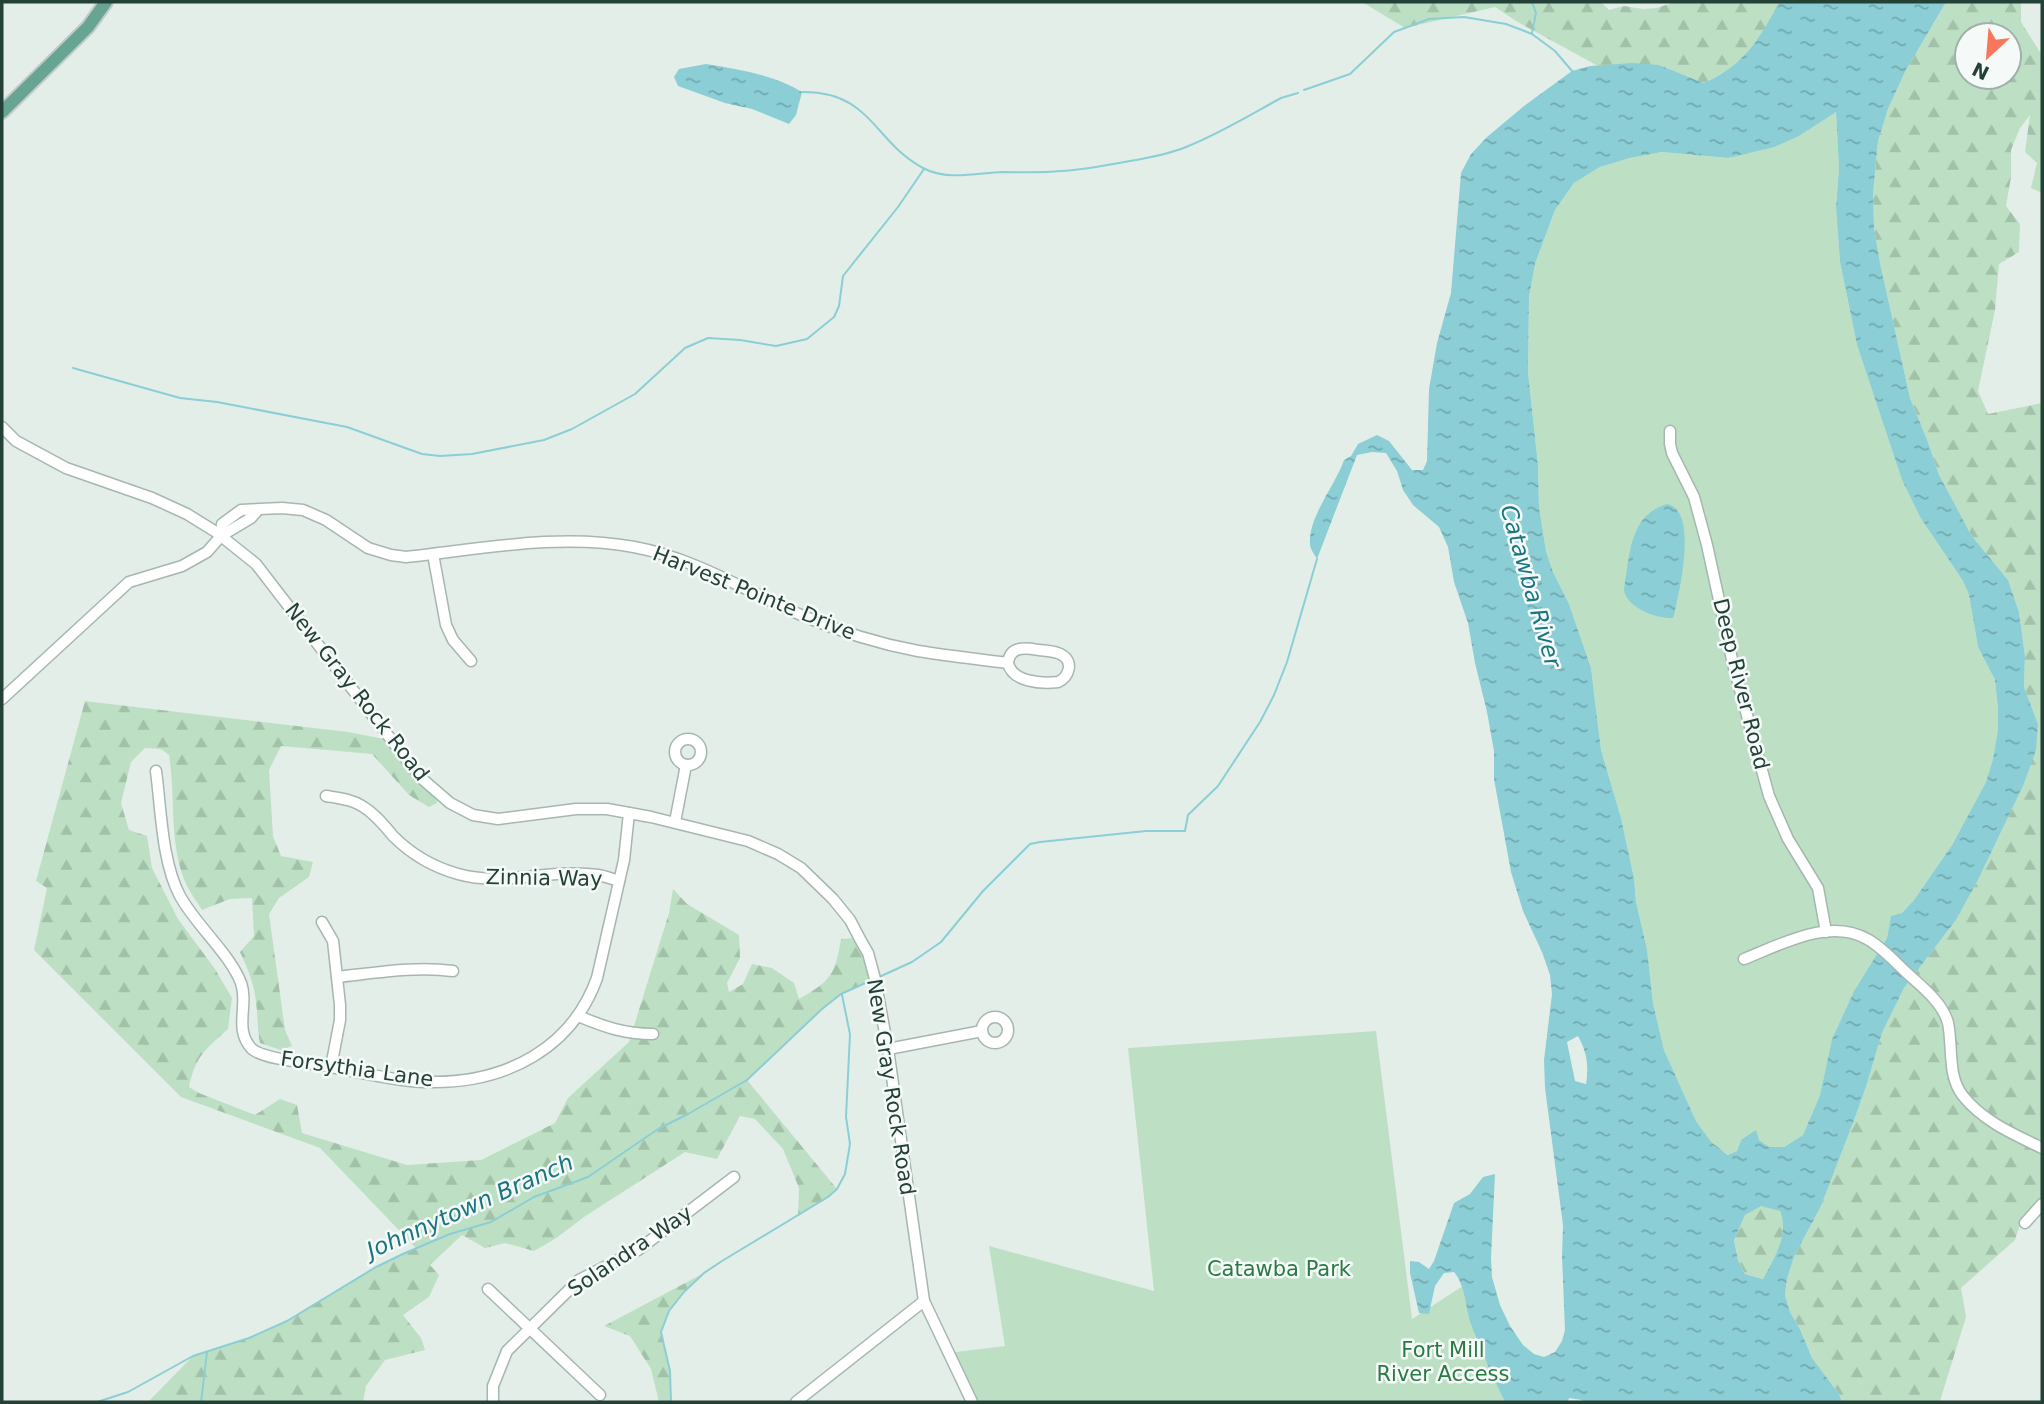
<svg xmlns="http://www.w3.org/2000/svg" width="2044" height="1404" font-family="'DejaVu Sans',sans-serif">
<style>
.forest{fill:url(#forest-firs);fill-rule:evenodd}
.park{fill:#bde0c4}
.water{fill:url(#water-ripples);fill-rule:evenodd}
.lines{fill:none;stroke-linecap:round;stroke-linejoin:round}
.stream{stroke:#8bced5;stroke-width:2}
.minor-casing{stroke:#a6b7b0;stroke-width:13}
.major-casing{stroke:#c1cac7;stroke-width:16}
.minor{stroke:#fff;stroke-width:10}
.major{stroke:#67a592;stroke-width:12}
.labels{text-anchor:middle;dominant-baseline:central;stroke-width:5;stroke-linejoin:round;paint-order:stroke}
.street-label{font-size:21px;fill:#234137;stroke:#f5faf8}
.park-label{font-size:21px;fill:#2b7a45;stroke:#f5faf8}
.water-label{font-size:23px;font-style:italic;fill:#197580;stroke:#f5faf8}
</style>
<defs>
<pattern id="forest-firs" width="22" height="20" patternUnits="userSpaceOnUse" patternTransform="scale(1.75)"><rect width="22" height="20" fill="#bde0c4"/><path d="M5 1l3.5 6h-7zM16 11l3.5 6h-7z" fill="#a2c1a9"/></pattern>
<pattern id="water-ripples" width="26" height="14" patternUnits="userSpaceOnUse" patternTransform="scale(1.75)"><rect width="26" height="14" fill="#8bced5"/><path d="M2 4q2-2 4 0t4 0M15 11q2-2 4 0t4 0" fill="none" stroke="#71a9ae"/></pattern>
</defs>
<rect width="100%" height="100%" fill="#e4eee9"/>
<g class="forest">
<path d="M 1362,2 L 1601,2 L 1609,10 L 1624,6 L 1643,9 L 1656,8 L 1676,2 L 1781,2 C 1756,43 1749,61 1704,83 L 1659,65 L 1598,66 L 1516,21 L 1495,7 L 1405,28 Z"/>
<path d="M 1946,2 L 2021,2 L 2021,22 L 2042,55 L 2042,193 L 2031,188 L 2037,163 L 2025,152 L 2030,115 L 2020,128 L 2011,150 L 2011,177 L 2006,206 L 2020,224 L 2019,252 L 1999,264 L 1995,310 L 1978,391 L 1988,414 L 2042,403 L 2042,1199 L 2021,1221 L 2015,1240 L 1961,1288 L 1966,1317 L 1940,1401 L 1842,1402 L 1839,1394 L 1812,1358 L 1800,1329 L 1790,1312 L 1785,1295 L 1787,1279 L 1794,1257 L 1821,1206 L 1853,1123 L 1866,1087 L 1882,1033 L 1904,988 L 1956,920 L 1978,880 L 2024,784 L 2035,751 L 2038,724 L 2024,687 L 2025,656 L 2019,612 L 2008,580 L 1971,535 L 1954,506 L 1939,475 L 1928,442 L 1910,398 L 1880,263 L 1874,227 L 1873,194 L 1878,141 L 1888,109 L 1905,72 ZM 1967,35 L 2009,35 L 2009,77 L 1967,77 Z"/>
<path d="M 85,701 L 348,732 L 384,739 L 413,776 L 436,796 L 437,803 L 429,807 L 409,795 L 372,754 L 281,746 L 269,770 L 273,836 L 281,856 L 313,862 L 309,877 L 279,898 L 269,914 L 285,1030 L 292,1046 L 281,1050 L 260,1043 C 257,1029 258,1016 256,1002 C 254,984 248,969 240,952 L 254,936 L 252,898 L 230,899 L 202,910 C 197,902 191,894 187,886 C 168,845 176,798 169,755 L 161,749 L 145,748 L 131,762 L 121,803 L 129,830 L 147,836 L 152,868 L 178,919 L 215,969 L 232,998 L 228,1029 C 205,1050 196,1055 189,1087 L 199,1093 L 255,1115 L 280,1099 L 297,1105 L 302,1133 L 407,1165 L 481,1160 L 555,1123 L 568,1098 L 629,1042 L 669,913 L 673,889 L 687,904 L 739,935 L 740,958 L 727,983 L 729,992 L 743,984 L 752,964 L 772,968 L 794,983 L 799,999 C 831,981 835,975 841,939 L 855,938 L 864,959 L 869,982 L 841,994 L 822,1009 L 747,1080 L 837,1189 L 828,1197 L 798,1216 L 799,1188 L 783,1149 L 755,1119 L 740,1116 L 717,1159 L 685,1152 L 584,1217 L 555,1239 L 534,1251 L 505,1243 L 485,1248 L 462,1235 L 430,1265 L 439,1275 L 429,1297 L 403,1315 L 421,1338 L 425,1350 L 385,1360 L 366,1386 L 363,1402 L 148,1402 L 193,1356 L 249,1338 L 287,1321 L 376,1267 L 416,1248 L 320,1148 L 181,1097 L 34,950 L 47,888 L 36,881 Z"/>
<path d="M 1761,1205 L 1780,1211 C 1789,1234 1775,1258 1764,1279 L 1745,1274 L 1738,1260 L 1734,1239 L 1745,1215 Z"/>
<polygon points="704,1273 684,1292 669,1311 661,1332 670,1371 671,1402 659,1402 651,1369 630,1336 604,1326"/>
</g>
<g class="park">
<polygon points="1836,111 1839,168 1836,207 1840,262 1857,345 1902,480 1920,517 1963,581 1969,595 1978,647 1995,680 1998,709 1998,729 1993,759 1986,782 1952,845 1914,900 1902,913 1891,917 1887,938 1854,991 1832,1039 1820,1095 1803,1135 1784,1147 1769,1147 1759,1140 1741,1140 1737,1151 1729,1155 1711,1143 1696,1121 1664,1050 1653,1003 1647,949 1636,902 1634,878 1621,818 1601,750 1591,668 1569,604 1553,572 1546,551 1539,507 1538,465 1528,372 1529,297 1535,264 1555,210 1574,183 1600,167 1630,158 1662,152 1728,158 1799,136"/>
<polygon points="1376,1031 1412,1319 1469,1282 1515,1402 969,1402 948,1353 1005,1346 989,1246 1154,1291 1128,1048"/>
</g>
<g class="water">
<path d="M 1780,2 L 1946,2 L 1905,72 L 1888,109 L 1878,141 L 1873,194 L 1874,227 L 1880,263 L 1910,398 L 1928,442 L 1939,475 L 1971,535 L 2008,580 L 2019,612 L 2025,656 L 2024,687 L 2038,724 L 2036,750 L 2024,784 L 1978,880 L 1956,920 L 1904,988 L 1882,1033 L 1866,1087 L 1853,1123 L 1821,1206 L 1794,1257 L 1787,1279 L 1785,1295 L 1790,1312 L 1800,1329 L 1812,1358 L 1839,1394 L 1842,1402 L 1583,1402 L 1582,1400 L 1569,1398 L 1568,1402 L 1505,1402 C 1493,1377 1481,1351 1471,1324 C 1465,1306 1466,1287 1454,1272 L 1444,1273 L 1435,1286 L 1429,1314 L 1419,1313 L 1410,1273 L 1410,1261 L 1419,1262 L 1429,1269 L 1434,1261 L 1454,1203 L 1470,1194 L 1483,1177 L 1495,1174 L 1491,1258 L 1492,1277 L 1500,1305 L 1510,1326 L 1523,1345 L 1534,1354 L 1544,1357 L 1555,1352 L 1562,1341 L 1565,1330 L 1562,1256 L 1563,1225 L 1545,1088 L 1544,1060 L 1552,994 L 1550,975 L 1542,952 L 1523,911 L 1511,872 L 1494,779 L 1494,751 L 1487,712 L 1475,663 L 1468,623 L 1454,582 L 1448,547 L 1439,527 L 1413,505 L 1403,490 L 1397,471 L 1386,453 L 1372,452 L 1357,455 L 1317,559 C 1315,555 1310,549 1310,544 C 1308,517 1335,486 1344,460 L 1351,456 L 1358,444 L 1377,435 L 1389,441 L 1412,470 L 1423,470 L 1427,461 L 1429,389 L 1437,343 L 1451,293 L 1461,173 L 1471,154 L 1487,137 L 1524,106 L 1572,71 L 1590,66 L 1632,63 L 1659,65 L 1704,83 C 1747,63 1757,41 1780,2 ZM 1836,112 L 1839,168 L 1836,207 L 1840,262 L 1857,345 L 1902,480 L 1920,517 L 1963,581 L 1969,595 L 1978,647 L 1995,680 L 1998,709 L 1998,729 L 1993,759 L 1986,782 L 1952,845 L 1914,900 L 1902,913 L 1891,916 L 1887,938 L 1854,991 L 1832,1039 L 1820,1095 L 1803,1135 L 1784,1147 L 1769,1147 L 1759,1140 L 1756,1130 L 1741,1140 L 1737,1151 L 1728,1155 L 1711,1142 L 1696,1121 L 1664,1050 L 1653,1003 L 1647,949 L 1636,902 L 1634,878 L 1621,818 L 1601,750 L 1591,668 L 1569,604 L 1553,572 L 1546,551 L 1539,507 L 1538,465 L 1528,372 L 1529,297 L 1535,264 L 1555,210 L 1574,183 L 1600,167 L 1630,158 L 1662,152 L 1728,158 L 1774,147 L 1799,136 ZM 1578,1036 C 1587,1052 1589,1066 1586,1084 L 1575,1081 L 1567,1042 ZM 1761,1206 L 1780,1211 C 1789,1234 1775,1258 1763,1279 L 1745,1274 L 1738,1260 L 1734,1240 L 1745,1215 Z"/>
<path d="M 706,64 C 738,69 774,75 802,92 L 796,115 L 789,124 L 752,109 L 725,103 L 678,86 L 674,77 L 679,69 Z"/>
<path d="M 1667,504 C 1699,510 1679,592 1674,615 L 1673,618 C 1656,619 1625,607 1624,589 C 1630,555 1629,515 1667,504 Z"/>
</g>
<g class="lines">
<g class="stream">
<polyline points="1532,33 1536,13 1532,2"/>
<polyline points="1304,90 1350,74 1394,32 1429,19 1464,17 1506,24 1532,34 1555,51 1572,71"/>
<path d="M 802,92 C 871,91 873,141 923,168 C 947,181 977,173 1002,172 C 1022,172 1041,173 1061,171 C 1084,170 1107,165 1130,161 C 1148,158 1169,154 1186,147 C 1219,134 1250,115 1281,98 L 1298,93"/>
<polyline points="73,368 180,398 217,402 347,427 422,454 440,456 472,454 544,440 572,429 635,394 685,348 708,338 740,340 776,346 807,339 834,317 839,306 843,276 898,207 924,169"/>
<polyline points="879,977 912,962 941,942 983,891 1030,844 1040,842 1146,831 1185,831 1188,815 1218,786 1260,722 1274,695 1287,662 1317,559"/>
<polyline points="97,1402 128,1392 193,1356 249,1338 287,1321 376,1267 405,1253 450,1234 491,1222 534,1197 588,1177 658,1129 688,1114 747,1080 822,1009 841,994 870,981"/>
<polyline points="201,1402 207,1352"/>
<polyline points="671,1402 670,1371 661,1332 669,1311 684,1292 704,1273 722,1261 828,1197 837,1189 845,1174 850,1144 846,1117 850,1034 842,995"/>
</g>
<defs>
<g id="minor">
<polyline points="2,427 16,441 66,468 152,498 187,514 216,532 256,564 420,777 450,803 473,815 498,819 576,809 607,809 651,817 748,841 778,854 801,868 833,899 850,920 861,941 868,953 875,979 888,1049 924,1301 972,1402"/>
<polyline points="1670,431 1670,444 1672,453 1694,497 1707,545 1733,664 1769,796 1788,839 1818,888 1826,932"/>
<path d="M 221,536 L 222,524 L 241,510 L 282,508 L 303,510 L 326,520 L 368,548 L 391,555 L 406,557 C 482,549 559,533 634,547 C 694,558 746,591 801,615 C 836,630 880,644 918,651 C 948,656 978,659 1008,663 C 1012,682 1041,684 1058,682 C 1069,677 1074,662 1062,655 C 1056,651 1046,651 1039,650 C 1026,648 1010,645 1008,663"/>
<polyline points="433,554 446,625 453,640 471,661"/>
<polyline points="2,699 129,582 182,566 207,552 221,536 251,518 258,510"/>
<circle cx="688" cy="752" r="13"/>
<path d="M 156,771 C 161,809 162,863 180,896 C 195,924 230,954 241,983 C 249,1006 233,1029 252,1049 C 263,1059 308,1063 324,1066 C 357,1071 402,1083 434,1082 C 507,1082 572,1048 597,978 L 624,860 L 629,813"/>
<path d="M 326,796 C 338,798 351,799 362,806 C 374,813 384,825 393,836 C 411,854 433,867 458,874 C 503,887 552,868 598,875 C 605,876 612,879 619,881"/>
<polyline points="675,822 686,765"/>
<polyline points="322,922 333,941 340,1005 340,1020 331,1067"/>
<path d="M 1744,959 C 1780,945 1829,917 1867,939 C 1882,947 1895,962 1908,974 C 1922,987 1943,1003 1948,1023 C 1953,1046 1947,1076 1963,1096 C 1983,1121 2013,1134 2042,1148"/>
<path d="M 337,977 C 376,973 414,966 453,971"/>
<path d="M 578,1016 C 605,1027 624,1034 653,1034"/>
<circle cx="995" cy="1030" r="13"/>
<polyline points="888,1049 982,1031"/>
<polyline points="2025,1223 2042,1204"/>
<polyline points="488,1289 600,1395"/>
<polyline points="493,1402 493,1386 507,1351 579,1280 638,1250 734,1177"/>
<polyline points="796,1402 924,1301"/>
</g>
<polyline id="major" points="2,112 88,27 106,2"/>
</defs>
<use href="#minor" class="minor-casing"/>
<use href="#major" class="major-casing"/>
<use href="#minor" class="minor"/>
<use href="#major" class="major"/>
</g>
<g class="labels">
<g class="street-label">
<text transform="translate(754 593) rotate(22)">Harvest Pointe Drive</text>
<text transform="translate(1741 684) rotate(76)">Deep River Road</text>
<text transform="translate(357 692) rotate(52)">New Gray Rock Road</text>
<text transform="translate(544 878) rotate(1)">Zinnia Way</text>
<text transform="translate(357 1069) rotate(8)">Forsythia Lane</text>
<text transform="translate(891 1087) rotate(81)">New Gray Rock Road</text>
<text transform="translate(630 1251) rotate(-34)">Solandra Way</text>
</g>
<g class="park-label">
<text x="1279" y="1269">Catawba Park</text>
<text x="1443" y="1350">Fort Mill<tspan x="1443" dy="24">River Access</tspan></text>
</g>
<g class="water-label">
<text transform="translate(1531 586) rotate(74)">Catawba River</text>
<text transform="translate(470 1206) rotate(-24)">Johnnytown Branch</text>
</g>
</g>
<rect width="2044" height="1404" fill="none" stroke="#234137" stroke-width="7"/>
<g transform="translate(1988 56) rotate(206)"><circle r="33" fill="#f5faf8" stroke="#a1b0ab" stroke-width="2"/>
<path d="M0-5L12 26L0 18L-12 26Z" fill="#f7775a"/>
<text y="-10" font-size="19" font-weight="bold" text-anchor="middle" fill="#234137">N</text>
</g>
</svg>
